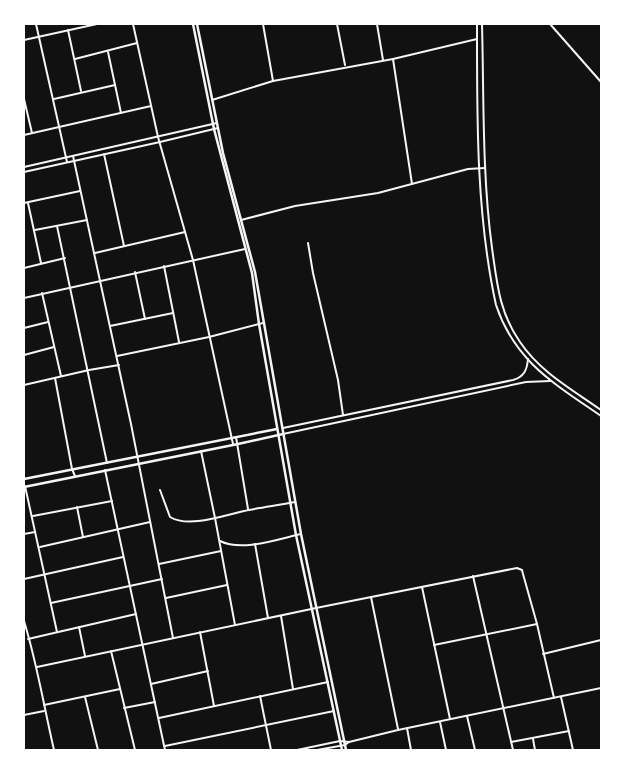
<svg xmlns="http://www.w3.org/2000/svg" width="625" height="774" font-family="Quicksand,sans-serif">
<style>
.lines{fill:none;stroke-linecap:round;stroke-linejoin:round}
.minor{stroke:#f5f5f5;stroke-width:2}
.tertiary{stroke:#f5f5f5;stroke-width:2}
.secondary{stroke:#f5f5f5;stroke-width:2.5}
</style>
<rect width="100%" height="100%" fill="#111"/>
<g class="lines">
<g class="minor">
<polyline points="36,24 67,162"/>
<polyline points="133,24 158,137 193,260 233,444"/>
<polyline points="263,24 273,81"/>
<polyline points="337,24 345,65"/>
<polyline points="377,24 383,60"/>
<polyline points="550,24 601,82"/>
<polyline points="68,30 81,91"/>
<polyline points="24,40 97,24"/>
<polyline points="108,52 121,113"/>
<polyline points="75,59 137,43"/>
<polyline points="393,59 412,184"/>
<polyline points="24,99 32,133"/>
<polyline points="54,99 115,85"/>
<polyline points="212,100 273,81 393,59 477,39"/>
<polyline points="24,135 151,106"/>
<polyline points="104,154 124,246"/>
<polyline points="73,156 131,424 173,638"/>
<polyline points="24,203 80,191"/>
<polyline points="28,203 41,263"/>
<polyline points="241,220 295,206 378,193 468,169 485,168"/>
<polyline points="57,226 107,463"/>
<polyline points="35,230 87,220"/>
<polyline points="308,243 313,273 338,380 343,415"/>
<polyline points="95,253 185,232"/>
<polyline points="164,266 179,342"/>
<polyline points="24,268 65,258"/>
<polyline points="135,272 145,319"/>
<polyline points="42,293 61,376"/>
<polyline points="24,298 245,249"/>
<polyline points="110,326 173,313"/>
<polyline points="24,328 48,322"/>
<polyline points="24,355 54,347"/>
<polyline points="117,356 209,337 263,323"/>
<polyline points="55,378 72,469 75,476"/>
<polyline points="24,385 89,370 119,365"/>
<path d="M 283,428 L 513,380 C 524,377 527,370 528,359"/>
<polyline points="283,434 526,382 550,381"/>
<polyline points="236,437 248,509"/>
<polyline points="201,451 215,518 235,625"/>
<polyline points="105,470 165,750"/>
<polyline points="25,486 57,632"/>
<path d="M 160,490 L 170,517 C 190,529 227,514 249,510 C 264,507 280,505 295,502"/>
<polyline points="77,507 83,537"/>
<polyline points="33,516 112,501"/>
<polyline points="24,534 35,532"/>
<path d="M 220,541 C 242,552 278,539 301,534"/>
<polyline points="255,544 268,618"/>
<polyline points="40,547 150,522"/>
<polyline points="159,564 221,551"/>
<polyline points="473,576 513,750"/>
<polyline points="24,579 123,557"/>
<polyline points="422,587 450,719"/>
<polyline points="371,597 398,729"/>
<polyline points="166,598 227,585"/>
<polyline points="51,603 162,579"/>
<polyline points="281,616 293,689"/>
<path d="M 24,621 C 37,663 44,707 54,750"/>
<polyline points="79,627 85,656"/>
<polyline points="200,632 214,706"/>
<polyline points="28,639 136,614"/>
<polyline points="434,645 537,624"/>
<polyline points="111,651 135,750"/>
<polyline points="543,654 601,640"/>
<polyline points="37,667 316,608 517,568 522,570 523,574 537,624 554,698"/>
<polyline points="151,684 208,671"/>
<polyline points="260,696 271,750"/>
<polyline points="85,697 98,750"/>
<polyline points="561,697 573,750"/>
<polyline points="44,705 120,689"/>
<polyline points="124,708 155,702"/>
<polyline points="24,715 44,711"/>
<polyline points="159,718 328,682"/>
<polyline points="440,722 446,750"/>
<polyline points="407,728 411,750"/>
<polyline points="533,739 535,750"/>
<polyline points="511,742 569,731"/>
<polyline points="165,746 334,711"/>
</g>
<g class="tertiary">
<path d="M 477,24 C 477,117 476,214 496,305 C 515,362 555,384 601,416"/>
<path d="M 482,24 C 484,99 482,174 492,248 C 497,283 499,312 520,342 C 540,372 573,390 601,410"/>
<polyline points="24,167 217,123"/>
<polyline points="24,172 160,142 218,128"/>
<polyline points="467,716 475,750"/>
<polyline points="297,750 340,741 349,742 398,730 601,688"/>
<polyline points="317,750 345,745 349,742"/>
</g>
<g class="secondary">
<polyline points="193,24 214,129 252,273 259,324 296,535 342,750"/>
<polyline points="197,24 223,153 255,272 301,534 346,750"/>
<polyline points="24,479 277,429"/>
<polyline points="24,487 238,444 283,434"/>
</g>
</g>
<rect width="625" height="774" fill="none" stroke="#ffffff" stroke-width="50"/>
</svg>
